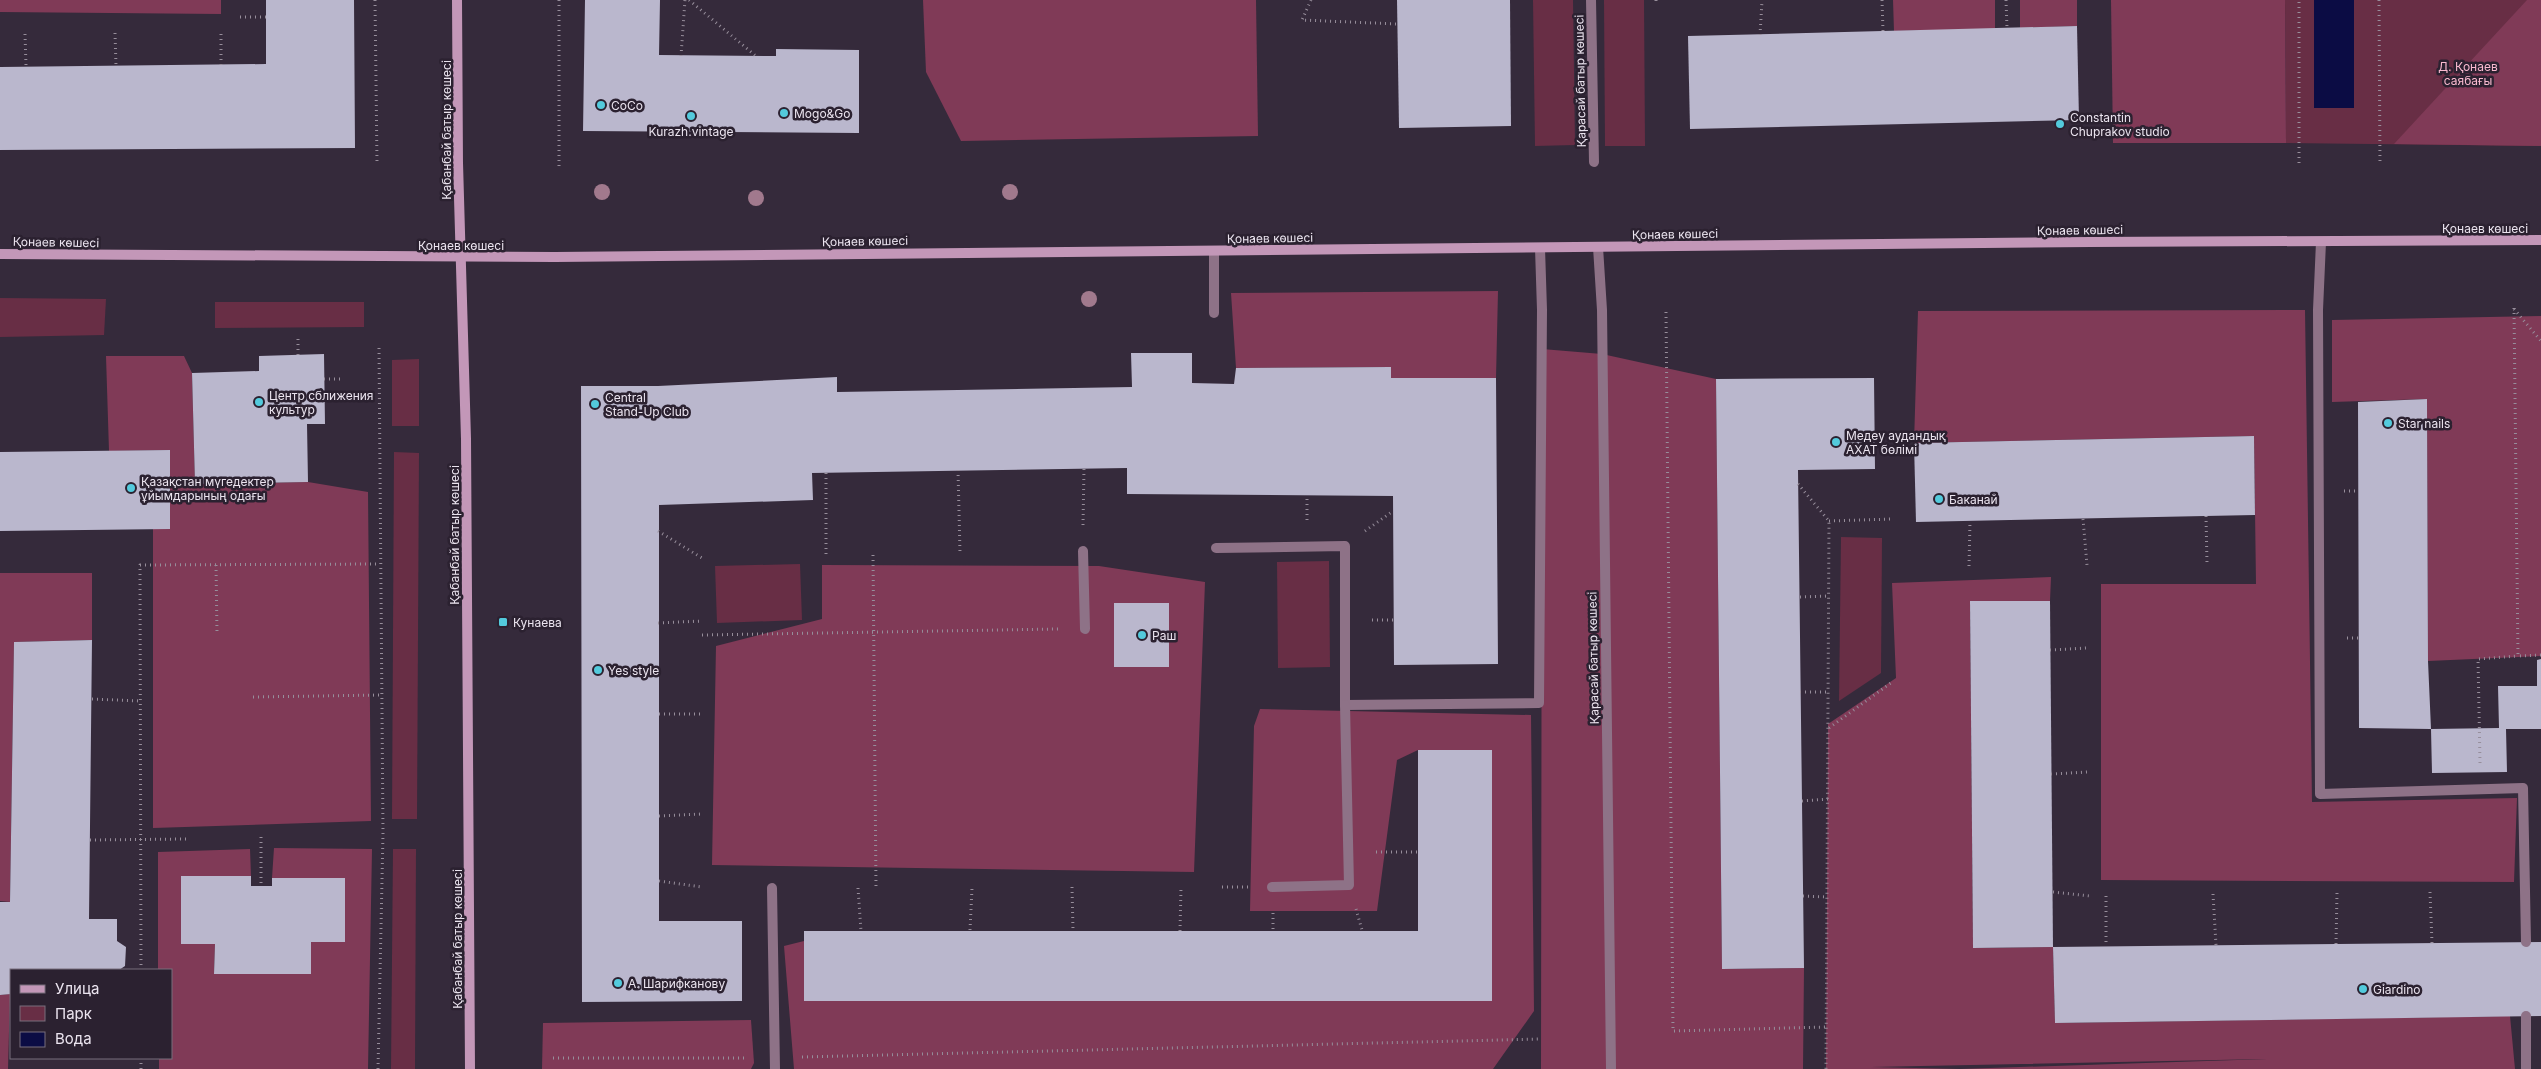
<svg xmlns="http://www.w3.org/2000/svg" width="2541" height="1069" font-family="Inter,sans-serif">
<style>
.green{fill:#682e45}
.forest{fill:#803a57;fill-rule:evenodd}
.water{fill:#0b0c44}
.building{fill:#bab7cd}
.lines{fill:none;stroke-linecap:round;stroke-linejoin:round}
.path{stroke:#978e9b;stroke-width:3;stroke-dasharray:1 4;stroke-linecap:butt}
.lane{stroke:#8e7287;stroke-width:10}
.street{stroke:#8e7287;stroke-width:10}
.secondary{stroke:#c397b8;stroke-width:10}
.tree{fill:#a1798d}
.poi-dot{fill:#53cadc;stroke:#2b2130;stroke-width:2}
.labels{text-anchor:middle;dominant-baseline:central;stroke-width:5;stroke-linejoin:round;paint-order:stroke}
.park-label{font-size:12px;fill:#fabad0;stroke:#2b2130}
.street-label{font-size:12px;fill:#ebe4ef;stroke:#2b2130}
.poi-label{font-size:12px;fill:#ebe4ef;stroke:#2b2130;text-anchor:start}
</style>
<rect width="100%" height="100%" fill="#352a3b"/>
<g class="green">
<polygon points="1533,0 1573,0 1575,145 1535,146"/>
<polygon points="1604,0 1644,0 1645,146 1605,146"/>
<polygon points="2285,0 2541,0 2541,146 2286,143"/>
<polygon points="0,298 106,299 104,335 0,337"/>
<polygon points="215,302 364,302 364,327 215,328"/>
<polygon points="419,359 419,426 392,426 392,360"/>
<polygon points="394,452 419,453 417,819 392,819"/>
<polygon points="1841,537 1882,538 1881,673 1839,701"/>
<polygon points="1329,561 1330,667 1278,668 1277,562"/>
<polygon points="800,564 802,620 717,623 715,566"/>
<polygon points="393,849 416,849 415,1069 391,1069"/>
</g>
<g class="forest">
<polygon points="0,0 221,0 221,14 0,12"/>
<polygon points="923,0 1256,0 1258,136 961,141 926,72"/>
<polygon points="1893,0 1995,0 1995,29 1894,31"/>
<polygon points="2020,0 2077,0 2077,26 2020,28"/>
<polygon points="2111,0 2285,0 2286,143 2113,143"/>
<polygon points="2527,0 2541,0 2541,146 2394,144"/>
<polygon points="1498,291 1496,378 1391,378 1390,367 1236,368 1231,293"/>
<polygon points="2305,310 2312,802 2517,798 2514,882 2101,880 2101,584 2256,584 2254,436 1914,443 1918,311"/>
<polygon points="2541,316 2541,656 2428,661 2427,399 2332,402 2332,320"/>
<polygon points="1542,349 1602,354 1716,379 1722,969 1804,968 1803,1069 1541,1069"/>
<polygon points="106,356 184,356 192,373 195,484 308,482 368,492 371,821 153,828 153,529 170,529 170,450 109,451"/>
<polygon points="822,565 1099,566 1205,582 1194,872 712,865 716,646 822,619"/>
<polygon points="0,573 92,573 92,640 14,642 10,902 0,901"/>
<path d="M 2051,577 L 2050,601 L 1970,601 L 1973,948 L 2053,947 L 2055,1023 L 2510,1016 L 2515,1069 L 1826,1069 L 1828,724 L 1896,678 L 1892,583 ZM 2267,1059 L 1960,1069 L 1871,1067 L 2266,1059 Z"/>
<polygon points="1260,709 1531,715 1534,1011 1493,1069 794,1069 784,946 804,941 805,1001 1491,1001 1492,751 1418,750 1397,760 1377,911 1250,911 1254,726"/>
<polygon points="274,848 372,849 368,1069 159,1069 159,1058 171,1058 171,970 158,970 158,852 250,849 251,876 181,876 181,944 215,944 214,974 311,974 311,942 345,942 345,878 272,878"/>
<polygon points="10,994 8,1069 0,1069 0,995"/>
<polygon points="751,1020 754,1063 751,1069 542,1069 543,1023"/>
</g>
<rect class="water" x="2314" y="0" width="40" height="108"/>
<g class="building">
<polygon points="266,0 354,0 355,148 0,150 0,67 266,64"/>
<polygon points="585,0 660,0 659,55 776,56 776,49 859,50 859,133 583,131"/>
<polygon points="1397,0 1510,0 1511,126 1399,128"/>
<polygon points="2077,26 2079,120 1690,129 1688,36"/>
<polygon points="1131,353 1192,353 1192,383 1234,384 1236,368 1391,367 1391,378 1496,378 1498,664 1394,665 1393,496 1127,494 1127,468 812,473 813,500 659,505 659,921 742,921 742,1001 582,1002 581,386 658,386 837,377 837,392 1132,387"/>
<polygon points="324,354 325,424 307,424 308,482 195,484 192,373 259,371 259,356"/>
<polygon points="1874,378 1875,469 1798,470 1804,968 1722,969 1716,379"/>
<polygon points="2427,399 2428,661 2431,729 2359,728 2358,402"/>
<polygon points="2254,436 2255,515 1916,522 1914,443"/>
<polygon points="170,450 170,529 0,531 0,452"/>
<polygon points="1970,601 2050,601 2053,947 1973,948"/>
<rect x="1114" y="603" width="55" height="64"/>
<polygon points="92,640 89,919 117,919 117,941 126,947 125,966 119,970 11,970 11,994 0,995 0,902 10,902 14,642"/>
<polygon points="2541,659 2541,729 2506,729 2507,772 2432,773 2431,729 2499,728 2498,686 2537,686 2537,660"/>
<polygon points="1418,750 1492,750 1492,1001 804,1001 804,931 1418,931"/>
<polygon points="181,876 251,876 251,886 272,886 272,878 345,878 345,942 311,942 311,974 214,974 215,944 181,944"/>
<polygon points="2541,942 2541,1016 2055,1023 2053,947"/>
</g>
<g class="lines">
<g class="path">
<polyline points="375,0 377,162"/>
<polyline points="559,0 559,166"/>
<polyline points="689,0 757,57"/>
<polyline points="1311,0 1302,20 1397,24"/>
<polyline points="1656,0 1656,3"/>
<polyline points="1882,0 1883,31"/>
<polyline points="2006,0 2007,28"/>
<polyline points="2379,0 2380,165"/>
<polyline points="240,17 266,17"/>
<polyline points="115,33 116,66"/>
<polyline points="25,34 26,66"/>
<polyline points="1760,35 1762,1"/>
<polyline points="681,56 685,0"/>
<polyline points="221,65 221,33"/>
<polyline points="2299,163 2299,0"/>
<polyline points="2514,308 2518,656 2541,655"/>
<polyline points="2514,309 2541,341"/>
<polyline points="1666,312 1673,1031 1827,1027"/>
<polyline points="298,355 298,339"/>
<polyline points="324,379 343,379"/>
<polyline points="958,470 960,553"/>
<polyline points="826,473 826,556"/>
<polyline points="1798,484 1829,521 1826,1069"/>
<polyline points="2344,491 2359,491"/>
<polyline points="2206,516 2207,563"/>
<polyline points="2083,519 2087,565"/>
<polyline points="1307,520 1307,495"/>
<polyline points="1829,521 1892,519"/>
<polyline points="1083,525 1084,468"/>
<polyline points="658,531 702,558"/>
<polyline points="1365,531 1393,511"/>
<polyline points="873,555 876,888"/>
<polyline points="216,565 217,633"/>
<polyline points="1969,566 1970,521"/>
<polyline points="1800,597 1829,596"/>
<polyline points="1372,620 1394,620"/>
<polyline points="658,623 702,621"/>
<polyline points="702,635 1059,629"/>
<polyline points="2347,638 2359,638"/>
<polyline points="2050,650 2087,648"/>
<polyline points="1800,692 1828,692"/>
<polyline points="253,697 382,695"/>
<polyline points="92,699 140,701"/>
<polyline points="659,714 702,714"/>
<polyline points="1829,728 1892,682"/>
<polyline points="2480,763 2478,659 2518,656"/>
<polyline points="2051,774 2088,772"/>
<polyline points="1802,801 1828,799"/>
<polyline points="659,816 702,814"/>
<polyline points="261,837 261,886"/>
<polyline points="90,840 186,839"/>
<polyline points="1376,852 1418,852"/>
<polyline points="659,881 702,887"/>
<polyline points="1072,887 1073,930"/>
<polyline points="1222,887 1248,887"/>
<polyline points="858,888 861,931"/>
<polyline points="2053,892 2090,896"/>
<polyline points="2430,892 2432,943"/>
<polyline points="2213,894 2216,945"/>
<polyline points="1803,896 1827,897"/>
<polyline points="2106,896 2106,946"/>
<polyline points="1356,909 1362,930"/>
<polyline points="1273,913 1273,930"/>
<polyline points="970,930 972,888"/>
<polyline points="1180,931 1181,887"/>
<polyline points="2336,944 2337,893"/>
<polyline points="141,970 140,565 380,564"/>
<polyline points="802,1057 1541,1039"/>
<polyline points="141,1058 141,1069"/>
<polyline points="553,1058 748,1058"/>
<polyline points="378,1069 383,833 379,348"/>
</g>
<g class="lane">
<polyline points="2321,242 2318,310 2320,794 2523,788 2526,942"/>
<polyline points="1214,313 1214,251"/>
<polyline points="1216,548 1345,546 1345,705 1539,703 1542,310 1540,248"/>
<polyline points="1083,551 1085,629"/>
<polyline points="1272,887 1349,885 1345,705"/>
<polyline points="772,888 775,1069"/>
<polyline points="2526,1016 2526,1069"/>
</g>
<g class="street">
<polyline points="1591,0 1594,162"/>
<polyline points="1598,247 1602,310 1611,1069"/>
</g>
<g class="secondary">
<polyline points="457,0 458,163 466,439 470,1069"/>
<polyline points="0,254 555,257 2091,242 2541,240"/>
</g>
</g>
<g class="tree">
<circle cx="602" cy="192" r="8"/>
<circle cx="1010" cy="192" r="8"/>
<circle cx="756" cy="198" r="8"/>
<circle cx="1089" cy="299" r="8"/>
</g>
<g class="poi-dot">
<circle cx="601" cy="105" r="5"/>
<circle cx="784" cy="113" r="5"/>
<circle cx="691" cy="116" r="5"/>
<circle cx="2060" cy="124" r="5"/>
<circle cx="259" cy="402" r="5"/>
<circle cx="595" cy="404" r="5"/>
<circle cx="2388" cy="423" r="5"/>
<circle cx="1836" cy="442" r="5"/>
<circle cx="131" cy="488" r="5"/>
<circle cx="1939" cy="499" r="5"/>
<rect x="498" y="617" width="10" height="10" rx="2.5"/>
<circle cx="1142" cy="635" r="5"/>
<circle cx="598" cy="670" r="5"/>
<circle cx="618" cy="983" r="5"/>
<circle cx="2363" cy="989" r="5"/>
</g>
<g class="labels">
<g class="park-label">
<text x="2468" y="66">Д. Қонаев<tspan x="2468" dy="14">саябағы</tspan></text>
</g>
<g class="street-label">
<text transform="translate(1580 81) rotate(-91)">Қарасай батыр көшесі</text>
<text transform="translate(446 130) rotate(-90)">Қабанбай батыр көшесі</text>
<text x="2485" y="228">Қонаев көшесі</text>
<text transform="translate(2080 230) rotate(-1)">Қонаев көшесі</text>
<text transform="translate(1675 234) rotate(-1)">Қонаев көшесі</text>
<text transform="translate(1270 238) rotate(-1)">Қонаев көшесі</text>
<text transform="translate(865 241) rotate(-1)">Қонаев көшесі</text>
<text transform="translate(56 242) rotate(1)">Қонаев көшесі</text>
<text x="461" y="245">Қонаев көшесі</text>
<text transform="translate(454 535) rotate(-90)">Қабанбай батыр көшесі</text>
<text transform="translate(1593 658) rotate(-91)">Қарасай батыр көшесі</text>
<text transform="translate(457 939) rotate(-90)">Қабанбай батыр көшесі</text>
</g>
<g class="poi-label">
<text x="611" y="105">CoCo</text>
<text x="794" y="113">Mogo&amp;Go</text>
<text x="2070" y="117">Constantin<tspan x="2070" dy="14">Chuprakov studio</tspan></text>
<text x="691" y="131" text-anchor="middle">Kurazh.vintage</text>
<text x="269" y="395">Центр сближения<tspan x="269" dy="14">культур</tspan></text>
<text x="605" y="397">Central<tspan x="605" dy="14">Stand-Up Club</tspan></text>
<text x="2398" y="423">Star nails</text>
<text x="1846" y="435">Медеу аудандық<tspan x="1846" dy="14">АХАТ бөлімі</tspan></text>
<text x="141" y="481">Қазақстан мүгедектер<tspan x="141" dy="14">ұйымдарының одағы</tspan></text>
<text x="1949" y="499">Баканай</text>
<text x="513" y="622">Кунаева</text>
<text x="1152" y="635">Раш</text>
<text x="608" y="670">Yes style</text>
<text x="628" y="983">А. Шарифканову</text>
<text x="2373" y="989">Giardino</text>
</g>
</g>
<rect x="10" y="969" width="162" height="90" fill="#2b2130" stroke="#786f7c"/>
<rect x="20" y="985" width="25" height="8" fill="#c397b8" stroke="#786f7c"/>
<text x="55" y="994" font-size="15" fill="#ebe4ef">Улица</text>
<rect x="20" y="1006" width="25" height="15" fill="#682e45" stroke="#786f7c"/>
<text x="55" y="1019" font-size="15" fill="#ebe4ef">Парк</text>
<rect x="20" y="1032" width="25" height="15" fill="#0b0c44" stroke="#786f7c"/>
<text x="55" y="1044" font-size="15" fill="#ebe4ef">Вода</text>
</svg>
